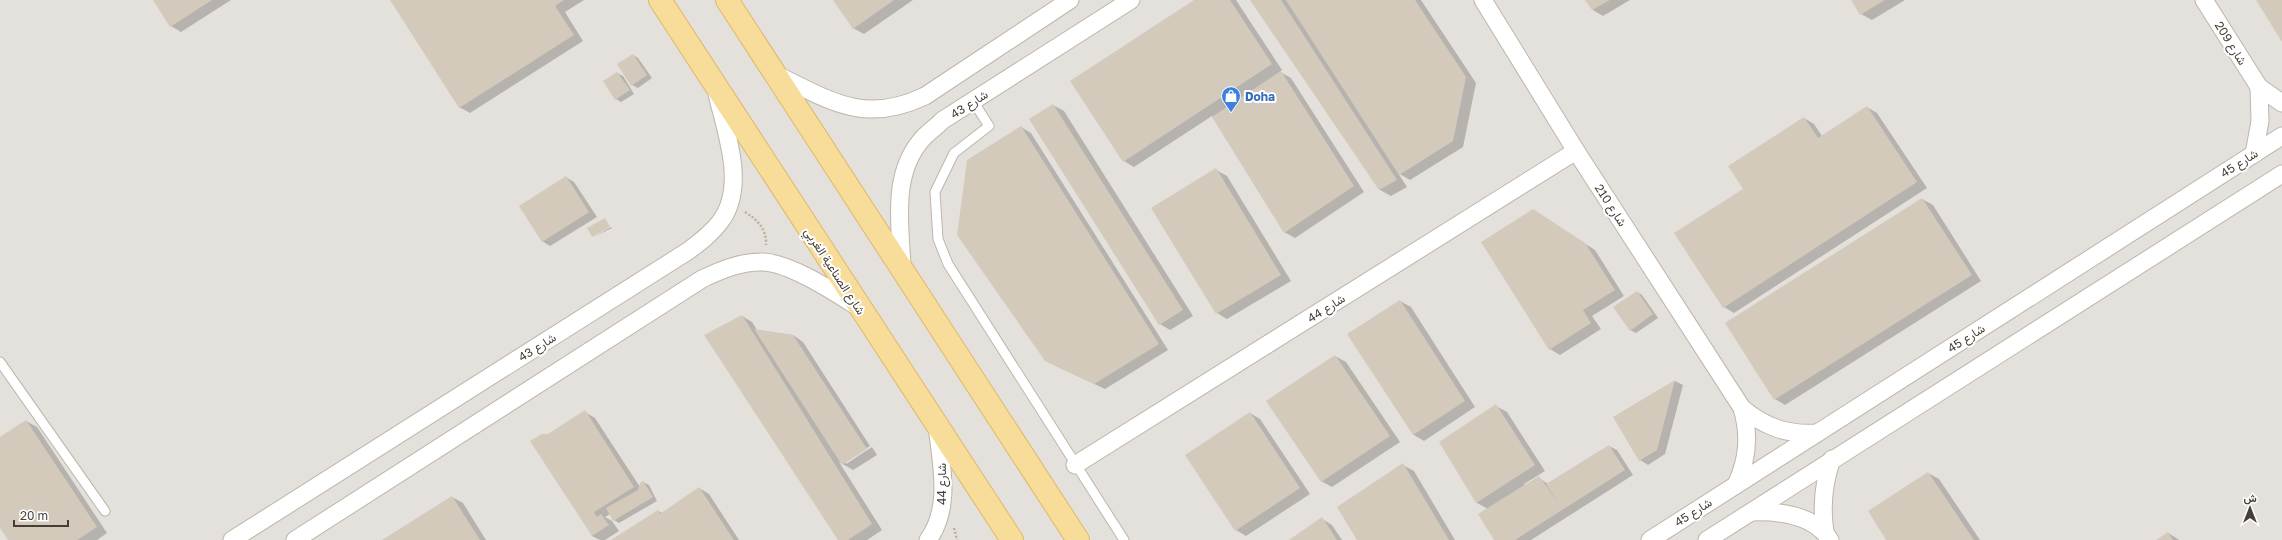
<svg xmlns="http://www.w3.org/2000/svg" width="2282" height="540" font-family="'Golos Text',Vazirmatn,sans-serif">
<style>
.industrial{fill:#e4e0db}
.shadow{fill:#0003}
.building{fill:#d3cabc}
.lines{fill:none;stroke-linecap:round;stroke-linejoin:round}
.service-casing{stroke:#bdb6a9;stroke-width:11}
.minor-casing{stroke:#bdb6a9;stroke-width:19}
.primary-casing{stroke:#ddb969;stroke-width:24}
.path{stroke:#beb19b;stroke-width:2.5;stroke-dasharray:2 2;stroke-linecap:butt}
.service{stroke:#fff;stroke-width:9}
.minor{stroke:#fff;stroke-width:17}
.primary{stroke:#f8dc99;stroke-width:22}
.labels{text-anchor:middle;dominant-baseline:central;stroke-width:4;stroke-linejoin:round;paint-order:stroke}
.street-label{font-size:12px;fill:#443e36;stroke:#fff}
.shop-label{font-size:12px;font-weight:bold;fill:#366cbe;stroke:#fff;text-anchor:start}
</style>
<rect width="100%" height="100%" fill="#f2eee6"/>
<rect class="industrial" x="0" y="0" width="2282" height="540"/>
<g class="shadow">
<polygon points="154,0 231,0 181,32 171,26"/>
<polygon points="391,0 584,0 565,12 583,41 470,113 459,107"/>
<polygon points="834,0 913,0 864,34 853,28"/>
<polygon points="1196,0 1236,0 1282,70 1280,72 1291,78 1364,192 1295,238 1284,232 1212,116 1134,167 1124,161"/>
<polygon points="1252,0 1421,0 1476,83 1463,147 1410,180 1398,173 1407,187 1391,196 1380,190"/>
<polygon points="1586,0 1630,0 1603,16 1593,10"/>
<polygon points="1852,0 1905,0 1872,20 1861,14"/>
<polygon points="633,55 638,58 652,78 638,88 632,85"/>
<polygon points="617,73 623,76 634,94 621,102 616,99"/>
<polygon points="1053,105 1064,111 1193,316 1170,330 1160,324"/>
<polygon points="1867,107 1877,113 1927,188 1734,313 1724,307 1744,189 1804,118 1814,124 1822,136"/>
<polygon points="1021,127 1031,133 1168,350 1105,389 1056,366"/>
<polygon points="1216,170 1227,176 1291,281 1227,319 1217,313"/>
<polygon points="566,177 574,182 597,217 550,246 542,241"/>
<polygon points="1922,199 1933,205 1981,281 1785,405 1775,399"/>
<polygon points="1533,210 1595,250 1624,296 1592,316 1601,329 1560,355 1550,349"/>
<polygon points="611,227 612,228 594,237"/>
<polygon points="1637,292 1642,295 1658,318 1636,333 1630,330"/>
<polygon points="1400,301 1411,307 1475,407 1424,441 1414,435 1348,334"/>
<polygon points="742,316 752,322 757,330 793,335 803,342 870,446 846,461 846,464 872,447 877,455 853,470 839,462 882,530 867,540 839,540"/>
<polygon points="1335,356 1346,362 1400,442 1332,487 1321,481"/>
<polygon points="1675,381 1683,385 1665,454 1648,465 1640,460 1614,418"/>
<polygon points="1496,406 1507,412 1545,471 1524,484 1525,486 1539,478 1548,484 1609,446 1617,450 1633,475 1531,540 1495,540 1488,509 1477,503 1440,442"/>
<polygon points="585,412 595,418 640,487 643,482 649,485 657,501 619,523 614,520 610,514 605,517 612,521 619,531 605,540 600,540 592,536 548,435"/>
<polygon points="1250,413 1260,419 1310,494 1246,536 1236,530"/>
<polygon points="26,421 37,427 107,533 97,540 9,540 0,526 0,438"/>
<polygon points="1403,465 1414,471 1455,540 1359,540"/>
<polygon points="1928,473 1939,479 1980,540 1887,540"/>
<polygon points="699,488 709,494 739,540 613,540 658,511 662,513"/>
<polygon points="452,497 463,503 486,540 384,540"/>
<polygon points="1322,519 1332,525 1342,540 1291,540"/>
<polygon points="2168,533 2178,539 2179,540 2157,540"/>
</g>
<g class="building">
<polygon points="153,0 212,0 170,27"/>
<polygon points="390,0 564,0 555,6 574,35 459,108"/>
<polygon points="833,0 894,0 853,29"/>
<polygon points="1194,0 1230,0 1272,64 1123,162 1070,81"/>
<polygon points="1250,0 1281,0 1397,180 1379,190"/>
<polygon points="1286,0 1415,0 1466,77 1453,141 1399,175"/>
<polygon points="1585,0 1610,0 1592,10"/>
<polygon points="1851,0 1885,0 1860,15"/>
<polygon points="2256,0 2282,0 2282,42"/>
<polygon points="633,54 647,75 631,86 617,64"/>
<polygon points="1281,71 1354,186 1284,233 1212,117"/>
<polygon points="617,72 630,90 615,100 603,81"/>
<polygon points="1053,104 1183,310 1159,325 1029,119"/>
<polygon points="1867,106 1917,182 1723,308 1674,233 1743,189 1728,166 1804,117 1818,138"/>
<polygon points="1021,126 1159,344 1094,384 1045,361 957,235 967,160"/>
<polygon points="1216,168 1281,275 1216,314 1151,208"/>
<polygon points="566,176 589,212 542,242 519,206"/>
<polygon points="1922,198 1972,275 1774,400 1725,323"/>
<polygon points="1533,209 1585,243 1615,290 1583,310 1591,323 1549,350 1481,242"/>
<polygon points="605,218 610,227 592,237 587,228"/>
<polygon points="1637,291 1653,314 1630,331 1613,307"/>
<polygon points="1400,300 1465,401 1413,435 1347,334"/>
<polygon points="742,315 872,524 848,540 838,540 704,335"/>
<polygon points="754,329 793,335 867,449 842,465"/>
<polygon points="1335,355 1390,436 1321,482 1266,401"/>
<polygon points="1675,380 1657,450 1639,461 1613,417"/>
<polygon points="1496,404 1535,465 1476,503 1439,442"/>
<polygon points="585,410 634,487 594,512 597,517 601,514 609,525 592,536 530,441 542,434 548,434"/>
<polygon points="1250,412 1300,488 1235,531 1185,455"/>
<polygon points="26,420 97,527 77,540 8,540 0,528 0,437"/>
<polygon points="1609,445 1625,470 1515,540 1494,540 1478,514 1539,476 1558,503 1546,484"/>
<polygon points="1403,463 1449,540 1357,540 1337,507"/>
<polygon points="1928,472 1974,540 1886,540 1868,511"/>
<polygon points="643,481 653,497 613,521 606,508 638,490 640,483"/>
<polygon points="699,487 734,540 611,540 658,510 660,514"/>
<polygon points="452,496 480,540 382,540"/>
<polygon points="1322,517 1337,540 1289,540"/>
<polygon points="2168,532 2173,540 2156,540"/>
</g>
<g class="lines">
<defs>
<g id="service">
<polyline points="973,101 989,126 954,153 935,192 938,239 948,264 1124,540"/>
<polyline points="0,362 105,511"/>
</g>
<g id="minor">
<path d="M 1483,0 L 1576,151 L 1742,408 C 1750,435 1748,459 1736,485"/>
<polyline points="2204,0 2259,87 2282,103"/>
<path d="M 775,74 C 831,101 864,125 925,96 L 1070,0"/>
<polyline points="2254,154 2260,121 2259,87"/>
<path d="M 902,266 C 900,223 891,172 924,137 C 930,131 937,126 943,120 L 1131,0"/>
<path d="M 1742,408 C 1765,427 1787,435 1817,433"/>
<polyline points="1075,465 1576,151"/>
<path d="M 1752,512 C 1779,511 1814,515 1830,540"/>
<path d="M 1825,532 C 1821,506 1823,484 1832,459"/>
<path d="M 232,540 L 688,251 C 700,242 711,234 720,222 C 747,187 726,133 717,94"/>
<path d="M 295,540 L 702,279 C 721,270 742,261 764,262 C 792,264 834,292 858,307"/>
<path d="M 928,540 C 952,507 941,463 937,426"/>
<polyline points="1650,540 2282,136"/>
<polyline points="1707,540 2282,174"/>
</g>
<g id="primary">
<polyline points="660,0 1012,540"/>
<polyline points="727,0 1078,540"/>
</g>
</defs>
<use href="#service" class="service-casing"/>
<use href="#minor" class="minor-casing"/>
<use href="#primary" class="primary-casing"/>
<g class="path">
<path d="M 745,212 C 758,220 767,230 766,245"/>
<polyline points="954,528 957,540"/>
</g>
<use href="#service" class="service"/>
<use href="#minor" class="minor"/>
<use href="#primary" class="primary"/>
</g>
<defs>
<symbol id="shop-pin" viewBox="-11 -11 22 30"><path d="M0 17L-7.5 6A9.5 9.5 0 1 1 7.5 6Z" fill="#3f7fe0" stroke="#fff"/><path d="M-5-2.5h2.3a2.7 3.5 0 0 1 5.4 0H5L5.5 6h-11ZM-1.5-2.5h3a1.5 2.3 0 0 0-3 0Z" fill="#fff"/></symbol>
</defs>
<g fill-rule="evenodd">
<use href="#shop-pin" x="1220" y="85" width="22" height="30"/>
</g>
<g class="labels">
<g class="street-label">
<text transform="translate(2231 43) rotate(58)">شارع 209</text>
<text transform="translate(969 104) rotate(-33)">شارع 43</text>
<text transform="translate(2239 163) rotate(-33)">شارع 45</text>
<text transform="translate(1611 205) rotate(57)">شارع 210</text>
<text transform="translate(835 271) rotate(57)">شارع الصناعية الغربي</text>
<text transform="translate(1326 308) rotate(-32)">شارع 44</text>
<text transform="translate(1966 338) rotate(-33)">شارع 45</text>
<text transform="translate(537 347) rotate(-32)">شارع 43</text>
<text transform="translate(941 484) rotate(-90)">شارع 44</text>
<text transform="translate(1693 512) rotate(-33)">شارع 45</text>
</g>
<g class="shop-label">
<text x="1245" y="96">Doha</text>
</g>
</g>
<g transform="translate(2250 508)" stroke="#ffffff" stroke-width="3" paint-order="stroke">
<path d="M0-3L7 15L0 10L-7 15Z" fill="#443e36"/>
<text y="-6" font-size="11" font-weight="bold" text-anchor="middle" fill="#443e36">ش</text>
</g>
<path d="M14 520v6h54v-6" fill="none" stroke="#443e36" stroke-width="2"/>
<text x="20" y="520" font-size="12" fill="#443e36" stroke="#ffffff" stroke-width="3" paint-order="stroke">20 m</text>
</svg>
